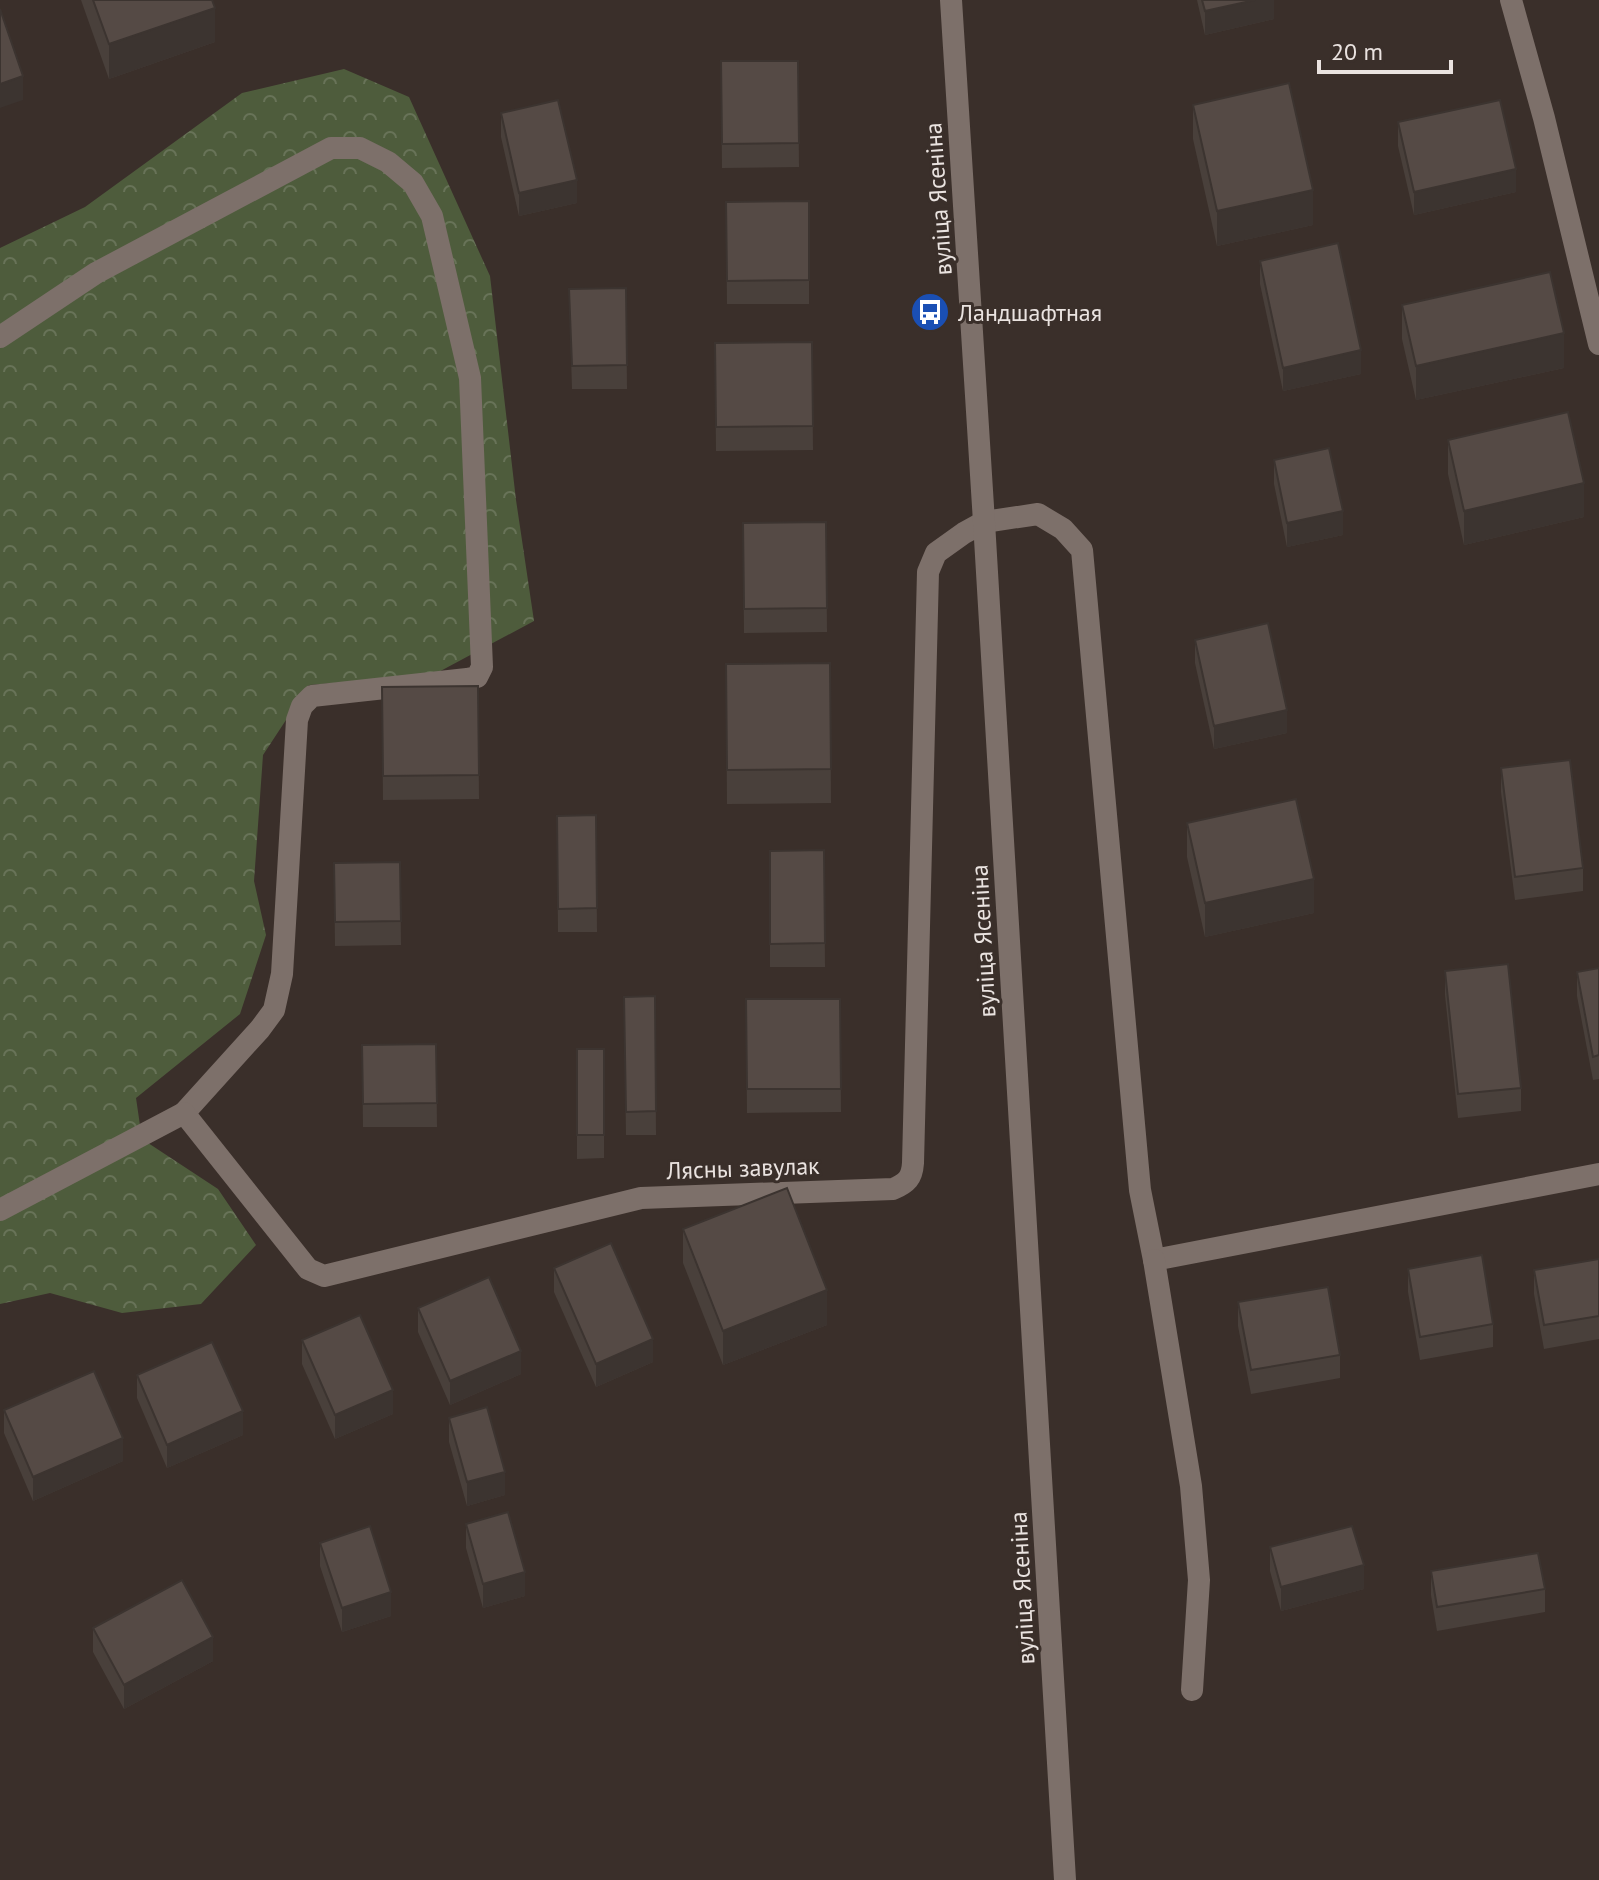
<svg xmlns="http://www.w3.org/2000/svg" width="1599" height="1880" font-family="'PT Sans',sans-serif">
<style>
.forest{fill:url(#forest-crowns)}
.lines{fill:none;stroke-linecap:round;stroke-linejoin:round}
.service{stroke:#7d706a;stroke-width:22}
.minor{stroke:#7d706a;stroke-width:22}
.tertiary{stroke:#7d706a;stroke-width:22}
.wall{fill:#49403b}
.shaded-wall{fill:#3c3430}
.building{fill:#554a45;stroke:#3c3430;stroke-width:2}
.labels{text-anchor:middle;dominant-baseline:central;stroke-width:6;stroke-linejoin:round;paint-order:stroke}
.street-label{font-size:24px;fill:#eae3e0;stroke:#3a2f2a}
.poi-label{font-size:24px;fill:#eae3e0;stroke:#3a2f2a;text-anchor:start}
</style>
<defs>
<pattern id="forest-crowns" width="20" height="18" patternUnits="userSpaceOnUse" patternTransform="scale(2)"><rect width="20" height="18" fill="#4e5c3c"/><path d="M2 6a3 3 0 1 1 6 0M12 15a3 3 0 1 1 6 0" fill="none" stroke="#687358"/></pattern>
</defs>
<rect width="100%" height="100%" fill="#3a2f2a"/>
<polygon class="forest" points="344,69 409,97 490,276 516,500 534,621 433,675 309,685 263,755 254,881 266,935 240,1014 136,1098 142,1139 218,1189 256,1245 201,1304 122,1313 50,1293 0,1304 0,248 85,207 242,93"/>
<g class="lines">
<g class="service">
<polyline points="1511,0 1544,118 1599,344"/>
<polyline points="0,337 96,273 331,148 360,148 388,162 413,183 432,216 470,378 482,667 477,677 467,679 312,696 302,706 297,720 282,974 274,1010 260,1029 184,1113"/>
<polyline points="984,522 1038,514 1063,529 1082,550 1140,1190 1154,1260 1599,1174"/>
<polyline points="1154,1260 1191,1486 1199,1580 1192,1690"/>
</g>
<path class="minor" d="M 0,1210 L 184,1113 L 308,1269 L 324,1276 L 641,1198 L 893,1189 C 907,1183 912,1178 913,1163 L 928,572 L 936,553 L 964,533 L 984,522"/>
<polyline class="tertiary" points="951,0 984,522 1065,1880"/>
</g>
<g class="wall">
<polygon points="81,0 212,0 215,42 109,79"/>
<polygon points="1197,0 1274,0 1274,19 1205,35"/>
<polygon points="721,61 798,61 799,167 722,168"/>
<polygon points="1193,105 1313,225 1217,246 1193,139"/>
<polygon points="501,113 577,203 519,216 501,137"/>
<polygon points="1398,122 1516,192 1414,215 1398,146"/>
<polygon points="809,201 809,304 727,304 726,202"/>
<polygon points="1260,261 1361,374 1283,391 1260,284"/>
<polygon points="626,288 627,389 572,389 569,289"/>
<polygon points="1402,305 1564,368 1416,400 1402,339"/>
<polygon points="812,342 813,450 716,451 715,343"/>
<polygon points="1448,440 1584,517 1464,545 1448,474"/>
<polygon points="1274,460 1343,535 1287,547 1274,484"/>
<polygon points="826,522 827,632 744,633 743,523"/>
<polygon points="1195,640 1287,733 1214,749 1195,663"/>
<polygon points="830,663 831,803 727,804 726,664"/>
<polygon points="478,686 479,799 383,800 382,687"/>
<polygon points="1501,768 1583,868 1583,891 1515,900 1501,792"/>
<polygon points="596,815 597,932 558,932 557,816"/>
<polygon points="1187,823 1314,913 1205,937 1187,857"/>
<polygon points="824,850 825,967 770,967 770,851"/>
<polygon points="400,862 401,945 335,946 334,863"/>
<polygon points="1599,968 1599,1079 1593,1080 1577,996 1577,972"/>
<polygon points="1445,971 1521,1088 1521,1111 1458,1118 1445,995"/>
<polygon points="655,996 656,1135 626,1135 624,997"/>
<polygon points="746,999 840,999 841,1112 747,1113"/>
<polygon points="436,1044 437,1127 363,1127 362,1045"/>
<polygon points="577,1049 604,1049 604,1158 577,1159"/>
<polygon points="683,1229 827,1325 723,1365 683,1263"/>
<polygon points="1599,1259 1599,1339 1544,1349 1534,1294 1534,1270"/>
<polygon points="554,1268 653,1362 596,1387 554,1292"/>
<polygon points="1408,1269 1493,1324 1493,1347 1420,1360 1408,1292"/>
<polygon points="1238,1302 1340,1355 1340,1378 1251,1394 1238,1326"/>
<polygon points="418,1308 521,1374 450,1405 418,1332"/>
<polygon points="302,1340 393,1414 335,1439 302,1364"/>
<polygon points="137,1375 243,1435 167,1468 137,1398"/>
<polygon points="4,1410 123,1461 33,1501 4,1433"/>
<polygon points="449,1418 505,1495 467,1506 449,1442"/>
<polygon points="466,1524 525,1596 483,1608 466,1548"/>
<polygon points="320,1543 391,1616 342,1632 320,1566"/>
<polygon points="1270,1547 1364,1589 1281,1611 1270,1571"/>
<polygon points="1431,1571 1545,1589 1545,1612 1437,1631 1431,1595"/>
<polygon points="93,1628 213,1661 124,1709 93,1652"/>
</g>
<g class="shaded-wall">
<polygon points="1255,0 1274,0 1274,19 1205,35 1205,11"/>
<polygon points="215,8 215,42 109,79 109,44"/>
<polygon points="23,76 23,100 0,108 0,84"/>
<polygon points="1516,169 1516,192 1414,215 1414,192"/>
<polygon points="577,180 577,203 519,216 519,193"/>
<polygon points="1313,190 1313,225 1217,246 1217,211"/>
<polygon points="1564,333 1564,368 1416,400 1416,366"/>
<polygon points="1361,350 1361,374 1283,391 1283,368"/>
<polygon points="1584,483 1584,517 1464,545 1464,511"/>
<polygon points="1343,511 1343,535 1287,547 1287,523"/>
<polygon points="1287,710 1287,733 1214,749 1214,726"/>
<polygon points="1314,879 1314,913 1205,937 1205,903"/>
<polygon points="827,1290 827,1325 723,1365 723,1331"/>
<polygon points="653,1339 653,1362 596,1387 596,1364"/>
<polygon points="521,1351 521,1374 450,1405 450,1381"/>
<polygon points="393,1390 393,1414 335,1439 335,1415"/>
<polygon points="243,1411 243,1435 167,1468 167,1445"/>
<polygon points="123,1438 123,1461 33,1501 33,1477"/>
<polygon points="505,1472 505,1495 467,1506 467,1482"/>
<polygon points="1364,1565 1364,1589 1281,1611 1281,1587"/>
<polygon points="525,1572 525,1596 483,1608 483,1584"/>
<polygon points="391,1592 391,1616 342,1632 342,1608"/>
<polygon points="213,1637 213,1661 124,1709 124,1685"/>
</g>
<g class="building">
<polygon points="93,0 212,0 215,8 109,44"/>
<polygon points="1202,0 1255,0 1205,11"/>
<polygon points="0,9 23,76 0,84"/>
<polygon points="721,61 798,61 799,143 722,144"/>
<polygon points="1289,83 1313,190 1217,211 1193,105"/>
<polygon points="558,100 577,180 519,193 501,113"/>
<polygon points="1500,100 1516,169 1414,192 1398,122"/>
<polygon points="809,201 809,280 727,281 726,202"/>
<polygon points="1338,243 1361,350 1283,368 1260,261"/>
<polygon points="1550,272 1564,333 1416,366 1402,305"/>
<polygon points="626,288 627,365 572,366 569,289"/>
<polygon points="812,342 813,426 716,427 715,343"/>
<polygon points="1568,412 1584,483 1464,511 1448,440"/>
<polygon points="1329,448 1343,511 1287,523 1274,460"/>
<polygon points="826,522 827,608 744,609 743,523"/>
<polygon points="1268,623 1287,710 1214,726 1195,640"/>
<polygon points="830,663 831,769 727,770 726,664"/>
<polygon points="478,686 479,775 383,776 382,687"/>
<polygon points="1570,760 1583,868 1515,877 1501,768"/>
<polygon points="1296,799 1314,879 1205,903 1187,823"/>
<polygon points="596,815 597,908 558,909 557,816"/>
<polygon points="824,850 825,943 770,944 770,851"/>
<polygon points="400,862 401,921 335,922 334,863"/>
<polygon points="1508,964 1521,1088 1458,1094 1445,971"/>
<polygon points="1599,968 1599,1055 1593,1057 1577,972"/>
<polygon points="655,996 656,1111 626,1112 624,997"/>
<polygon points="746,999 840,999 841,1089 747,1089"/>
<polygon points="436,1044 437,1103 363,1104 362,1045"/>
<rect x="577" y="1049" width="27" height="86"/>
<polygon points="787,1188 827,1290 723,1331 683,1229"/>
<polygon points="611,1243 653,1339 596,1364 554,1268"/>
<polygon points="1482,1255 1493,1324 1420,1337 1408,1269"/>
<polygon points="1599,1259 1599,1316 1544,1325 1534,1270"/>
<polygon points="489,1277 521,1351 450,1381 418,1308"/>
<polygon points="1328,1287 1340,1355 1251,1370 1238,1302"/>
<polygon points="360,1315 393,1390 335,1415 302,1340"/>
<polygon points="212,1342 243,1411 167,1445 137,1375"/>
<polygon points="94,1371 123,1438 33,1477 4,1410"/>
<polygon points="487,1407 505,1472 467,1482 449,1418"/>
<polygon points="508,1512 525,1572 483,1584 466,1524"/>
<polygon points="370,1526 391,1592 342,1608 320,1543"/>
<polygon points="1352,1526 1364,1565 1281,1587 1270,1547"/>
<polygon points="1538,1553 1545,1589 1437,1607 1431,1571"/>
<polygon points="182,1580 213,1637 124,1685 93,1628"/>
</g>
<defs>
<symbol id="bus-disc" viewBox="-11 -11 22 22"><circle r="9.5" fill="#1a4fb4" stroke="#3a2f2a"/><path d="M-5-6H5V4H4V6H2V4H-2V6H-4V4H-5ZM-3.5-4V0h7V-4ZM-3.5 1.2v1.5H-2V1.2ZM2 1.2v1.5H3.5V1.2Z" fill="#fff"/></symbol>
</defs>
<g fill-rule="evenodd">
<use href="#bus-disc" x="908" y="290" width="44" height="44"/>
</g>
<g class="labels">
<g class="street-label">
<text transform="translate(938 199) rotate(-94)">вуліца Ясеніна</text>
<text transform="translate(983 941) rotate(-93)">вуліца Ясеніна</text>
<text transform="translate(743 1168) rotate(-2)">Лясны завулак</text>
<text transform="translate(1022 1588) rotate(-93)">вуліца Ясеніна</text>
</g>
<g class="poi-label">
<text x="958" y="312">Ландшафтная</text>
</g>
</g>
<path d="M1319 60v12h132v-12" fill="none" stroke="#eae3e0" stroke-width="4"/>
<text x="1331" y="60" font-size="24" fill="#eae3e0" stroke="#3a2f2a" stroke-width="6" paint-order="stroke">20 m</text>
</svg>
